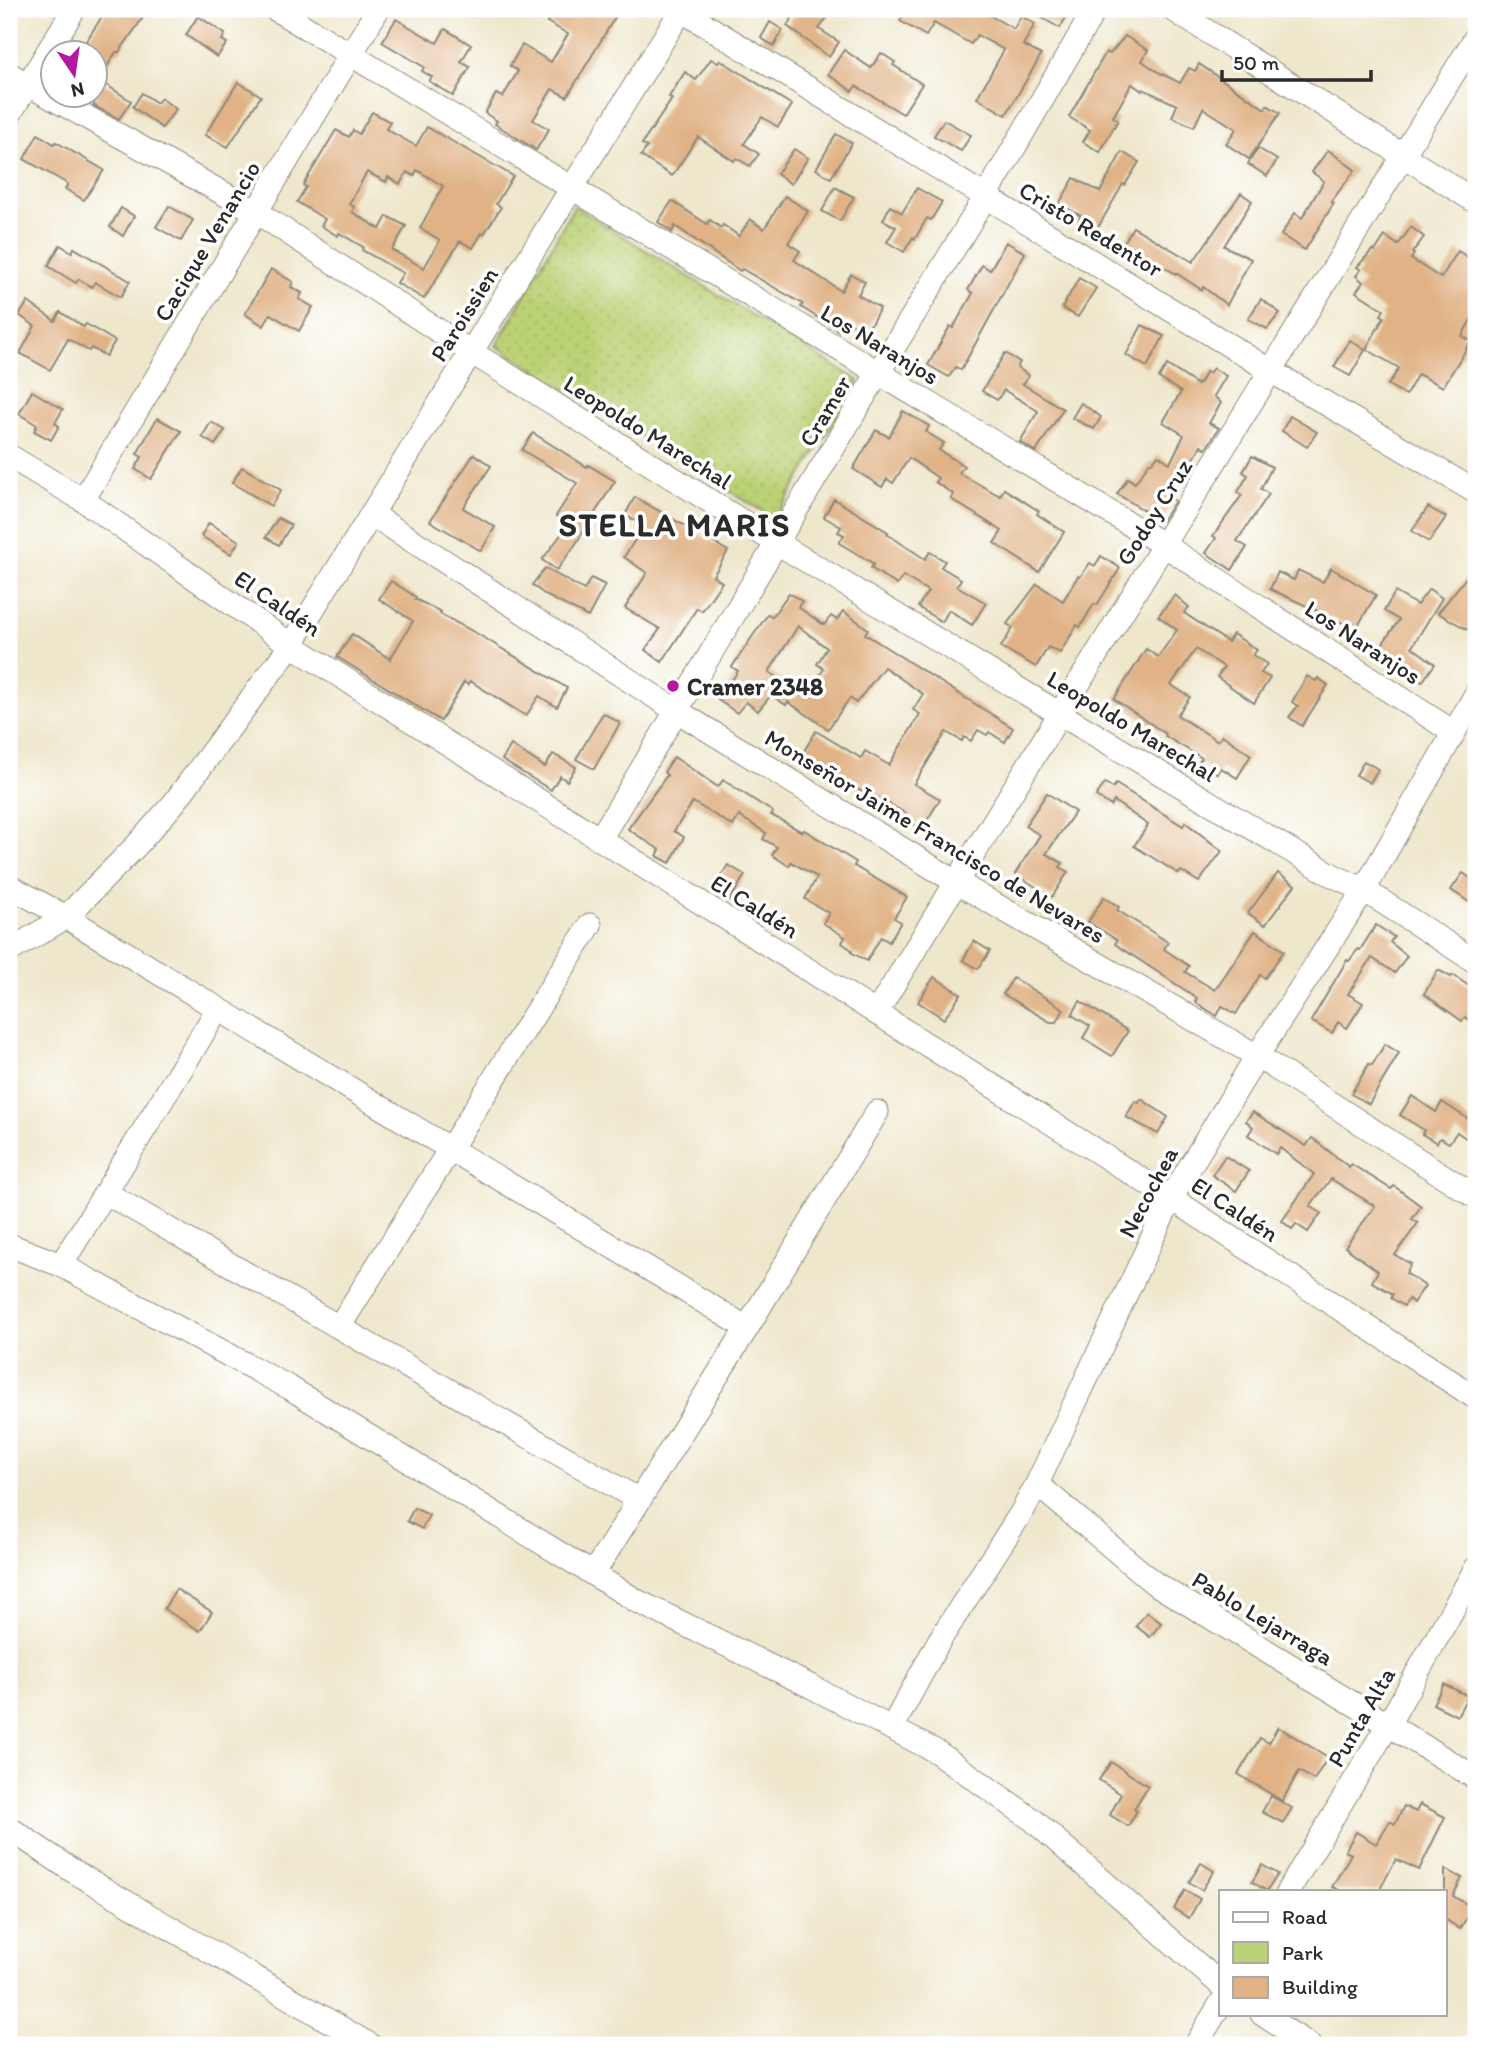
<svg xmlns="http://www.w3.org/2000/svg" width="1485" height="2054" font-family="Itim,sans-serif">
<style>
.green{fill:url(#green-dots);stroke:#737e50;stroke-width:2}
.building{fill:#e0b285;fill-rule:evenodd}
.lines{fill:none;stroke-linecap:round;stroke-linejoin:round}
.minor-casing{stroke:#8d897c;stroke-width:25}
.minor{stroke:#fff;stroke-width:23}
.poi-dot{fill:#b5179e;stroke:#fff;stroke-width:2.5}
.labels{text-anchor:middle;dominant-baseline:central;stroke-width:7;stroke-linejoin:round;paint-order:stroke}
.street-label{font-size:24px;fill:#2b2b2b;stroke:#fff}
.poi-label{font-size:24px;font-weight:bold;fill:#2b2b2b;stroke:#fff;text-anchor:start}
.district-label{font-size:32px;font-weight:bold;letter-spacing:2px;fill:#2b2b2b;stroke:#fff}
</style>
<defs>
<pattern id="green-dots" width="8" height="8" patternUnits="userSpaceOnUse" patternTransform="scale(1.75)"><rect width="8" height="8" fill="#bbd175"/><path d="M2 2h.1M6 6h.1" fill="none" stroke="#a1b465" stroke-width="1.8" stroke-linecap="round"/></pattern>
</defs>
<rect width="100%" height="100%" fill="#fff"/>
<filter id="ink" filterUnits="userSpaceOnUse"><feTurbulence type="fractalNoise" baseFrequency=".0143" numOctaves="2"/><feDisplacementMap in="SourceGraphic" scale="14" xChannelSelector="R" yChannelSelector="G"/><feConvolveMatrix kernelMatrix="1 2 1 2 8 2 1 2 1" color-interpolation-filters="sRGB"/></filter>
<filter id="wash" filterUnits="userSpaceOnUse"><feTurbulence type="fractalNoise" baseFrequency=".00686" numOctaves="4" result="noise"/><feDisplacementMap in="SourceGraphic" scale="28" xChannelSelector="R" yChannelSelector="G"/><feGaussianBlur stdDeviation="1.57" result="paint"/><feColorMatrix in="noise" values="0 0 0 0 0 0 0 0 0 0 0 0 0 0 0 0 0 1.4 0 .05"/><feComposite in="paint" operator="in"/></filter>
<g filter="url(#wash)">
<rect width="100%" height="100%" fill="#efe7cc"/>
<polygon class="green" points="574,206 859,381 775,519 496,346"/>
<g id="blocks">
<g class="building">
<polygon points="107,9 149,9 119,52 116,52 99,80 131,101 119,119 94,106 94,52 79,52"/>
<polygon points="555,9 620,9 567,97 552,89 533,120 549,129 536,150 495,124 497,121 485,113 496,94 503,97 518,71 510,66 522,45 551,62 568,34 547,22"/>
<polygon points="798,9 818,9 828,16 819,29 839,42 829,57 787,26"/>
<polygon points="907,9 990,9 987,14 1014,29 1021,16 1035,24 1023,45 1041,55 1006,115 977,98 1004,50 977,35 971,44 934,23 926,36 900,21"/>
<polygon points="1026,9 1071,9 1060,28"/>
<polygon points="198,16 225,34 222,40 227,43 217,57 186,35"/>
<polygon points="396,19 437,43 445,29 471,45 461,62 470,67 453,96 429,81 432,77 422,71 424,67 382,42"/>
<polygon points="770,22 783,30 774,46 761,38"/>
<polygon points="1125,36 1148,50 1142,61 1158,72 1180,83 1189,68 1195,71 1199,64 1265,109 1267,105 1280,113 1249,159 1226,144 1236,129 1203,108 1194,127 1172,117 1177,105 1143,89 1142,91 1132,84 1113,117 1118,120 1100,152 1083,142 1090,130 1069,117 1106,52 1110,54"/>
<polygon points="844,50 871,68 881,53 895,62 893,65 922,84 903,114 856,86 852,91 828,74"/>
<polygon points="711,59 718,63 720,60 792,105 778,127 762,117 744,144 759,154 750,166 736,158 734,161 698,137 672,176 641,156 647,147 642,144 672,99 669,97 685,72 696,80"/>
<polygon points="238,82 261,96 228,147 205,135"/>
<polygon points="142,93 157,103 161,98 176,109 162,128 133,107"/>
<path d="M 372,112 L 390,122 L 386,129 L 416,146 L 427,127 L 513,176 L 496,204 L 501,207 L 484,234 L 482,233 L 473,248 L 460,241 L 424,299 L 397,283 L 403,273 L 362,250 L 363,247 L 339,233 L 338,236 L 321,226 L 325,219 L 297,202 L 306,187 L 303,185 L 336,130 L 349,137 L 353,130 L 359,134 ZM 417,170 L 443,186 L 420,228 L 440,240 L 424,268 L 392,250 L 406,226 L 387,216 L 380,229 L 352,212 L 354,207 L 349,204 L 367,172 L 386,182 L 388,177 L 400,184 L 407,172 L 414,176 Z"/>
<polygon points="944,120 971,135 961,151 934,136"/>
<polygon points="38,134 54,144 56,142 104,170 84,200 65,189 68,184 24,159"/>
<polygon points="836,134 852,143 831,178 816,169"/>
<polygon points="1258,148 1277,160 1267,176 1248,164"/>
<polygon points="794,149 808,158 791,184 777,174"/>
<polygon points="1328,150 1355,170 1331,202 1334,203 1305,250 1281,235 1295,213 1302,218 1324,181 1312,172"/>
<polygon points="1122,152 1139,162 1125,185 1123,184 1096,231 1078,221 1081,216 1059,204 1074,178 1100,192"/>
<polygon points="835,187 854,197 840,221 822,211"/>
<polygon points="917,188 942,202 931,220 927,218 915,239 913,237 904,252 887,242 896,227 883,220 890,206 902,213"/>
<polygon points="1241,193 1252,201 1224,246 1251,259 1227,305 1203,287 1202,290 1176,273 1176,274 1124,243 1133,227 1193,262"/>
<polygon points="785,196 808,211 788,243 800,251 794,260 841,291 851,274 865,282 858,295 880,308 866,332 846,320 839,331 801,307 803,304 742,269 740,271 675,226 672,232 658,222 672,201 707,224 710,220 721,228 723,225 739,236 750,219 764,229"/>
<polygon points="169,206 193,220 181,241 156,227"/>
<polygon points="121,208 134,216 123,236 110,227"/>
<polygon points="1411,227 1424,237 1412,253 1414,254 1411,259 1441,278 1458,251 1476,262 1476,310 1462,336 1471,341 1443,387 1418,374 1406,395 1388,385 1399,368 1366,349 1384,317 1381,315 1384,310 1356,292 1363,282 1356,276 1361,270 1357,267 1373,249 1375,251 1385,236 1398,245"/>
<polygon points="1006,242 1025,253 961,370 956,367 949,377 928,365 950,326 953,328 973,293 968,290 982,265 990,270"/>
<polygon points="60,245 72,252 74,248 130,281 121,297 95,282 92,287 79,279 76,283 48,266"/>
<polygon points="271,269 293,282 291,287 302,293 299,299 313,307 299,331 270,314 264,326 245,314"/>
<polygon points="1079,278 1096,288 1078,317 1062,308"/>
<polygon points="1261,299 1280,313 1267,329 1248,319"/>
<polygon points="28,302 55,321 60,312 84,327 86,324 115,341 106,356 91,348 89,351 68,339 50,370 20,353 35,326 19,315"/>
<polygon points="1142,325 1164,336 1147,367 1126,355"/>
<polygon points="1350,340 1365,350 1350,376 1334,367"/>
<polygon points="1005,353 1020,362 1017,367 1029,376 1023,384 1063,409 1036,452 1020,442 1038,411 1004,390 997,400 982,391"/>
<polygon points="1167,365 1198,385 1206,372 1209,373 1213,368 1226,376 1214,396 1221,403 1209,423 1219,428 1206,449 1201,445 1187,473 1185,472 1169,497 1175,501 1162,521 1117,494 1128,478 1135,483 1150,462 1152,463 1158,455 1170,463 1184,435 1163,422 1181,392 1159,378"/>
<polygon points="32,391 63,409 55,423 59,426 51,440 34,431 37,425 19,414"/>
<polygon points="1081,403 1101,417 1094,429 1072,418"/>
<polygon points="903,411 929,426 926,432 944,443 939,450 964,466 959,473 1000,496 1004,489 1039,511 1037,514 1064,532 1039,572 994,543 1002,531 951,499 953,494 935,482 938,478 909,458 893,483 887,479 882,487 853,469 876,430 889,437"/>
<polygon points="1290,416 1317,432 1307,447 1282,431"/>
<polygon points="157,418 181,431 151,479 135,469 142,457 137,454"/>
<polygon points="211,422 225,430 215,445 202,437"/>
<polygon points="533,433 587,467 588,465 615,481 575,545 557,570 542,560 569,524 556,516 577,483 522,450"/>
<polygon points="474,454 491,466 463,508 495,527 481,551 430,521"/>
<polygon points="1252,456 1272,467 1261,489 1269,494 1237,541 1247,547 1232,570 1206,553 1216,538 1213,536 1242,495 1238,492 1248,475 1243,472"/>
<polygon points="242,467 281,490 271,506 232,483"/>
<polygon points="635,497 728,551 713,576 722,582 702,611 697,608 662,662 645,650 660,629 625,608 647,573 624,557 644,526 625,515"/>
<polygon points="834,499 888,532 887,534 925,559 930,552 945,561 941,567 961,579 957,586 986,603 972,625 949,610 942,622 918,607 928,591 903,576 897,585 871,568 874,564 839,543 844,535 838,532 841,527 824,517"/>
<polygon points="1428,507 1446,517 1429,542 1412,531"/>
<polygon points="278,518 291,525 279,545 266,537"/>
<polygon points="209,523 239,541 231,554 201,536"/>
<polygon points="1101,556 1120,568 1097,605 1094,604 1080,627 1077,625 1060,653 1048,647 1036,667 1001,647 1013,628 1007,624 1037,584 1063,601 1078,576 1080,577 1090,563 1095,566"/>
<polygon points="1476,565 1476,603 1469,613 1476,617 1468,630 1438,613"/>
<polygon points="545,568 584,590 591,578 605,585 588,617 547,596 532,585"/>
<polygon points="1331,568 1376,595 1356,629 1270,589 1278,572 1294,580 1298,570 1323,582"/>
<polygon points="391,581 416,597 415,599 441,612 440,614 476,633 567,688 557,707 539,696 526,716 470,681 468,685 464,682 441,721 337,657 352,634 390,659 413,621 379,599"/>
<polygon points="1429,589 1442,598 1412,647 1435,664 1422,682 1397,664 1401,659 1381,646 1399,620 1384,611 1395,592 1417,605"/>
<path d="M 789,593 L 802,601 L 798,607 L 824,625 L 831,616 L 837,620 L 843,611 L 868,629 L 865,634 L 1013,728 L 1005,742 L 989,732 L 987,735 L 978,730 L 971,741 L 964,737 L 962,741 L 946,732 L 914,784 L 940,799 L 922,829 L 904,819 L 907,814 L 865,790 L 864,792 L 856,789 L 801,756 L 816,731 L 861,758 L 865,751 L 889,765 L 920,714 L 913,710 L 923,694 L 884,667 L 856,703 L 850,698 L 828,729 L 788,702 L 786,705 L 771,695 L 758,711 L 746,702 L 737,713 L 718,700 L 738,671 L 732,667 L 752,637 L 768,614 L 772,617 ZM 798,626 L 827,648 L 817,664 L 824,669 L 806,694 L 769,672 Z"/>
<polygon points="1175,595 1189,607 1184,613 1228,642 1233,634 1257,650 1253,655 1267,664 1261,673 1270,678 1254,703 1217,677 1224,667 1196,649 1171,685 1190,697 1177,715 1218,741 1222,735 1251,755 1237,778 1221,768 1218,774 1199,762 1202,758 1165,736 1166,734 1114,699 1146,649 1158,657 1177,630 1158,616"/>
<polygon points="1307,676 1316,681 1318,678 1328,685 1302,726 1289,717 1298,706 1292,702"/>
<polygon points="603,713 620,723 594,769 576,759"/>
<polygon points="511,745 545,767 553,754 576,767 567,781 560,776 551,790 502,760"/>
<polygon points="674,757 718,787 723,780 773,812 771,815 802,832 804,830 856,862 854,866 907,897 894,918 901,922 889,942 881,937 867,961 851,952 852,950 842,943 845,937 823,923 829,913 805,899 817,877 791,862 789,866 772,855 777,847 763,839 766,833 739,816 733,826 693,802 674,831 684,837 670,863 657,856 660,850 628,829 667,775 664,772"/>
<polygon points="1364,761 1378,769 1370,783 1356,775"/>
<polygon points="1105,783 1113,788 1116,784 1183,826 1185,822 1222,851 1199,882 1181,871 1179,874 1134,846 1148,825 1114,801 1111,806 1096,796"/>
<polygon points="1047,793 1075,812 1046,854 1063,863 1060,867 1068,872 1052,897 1015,874 1040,835 1025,826"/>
<polygon points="728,865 745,875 730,900 712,890"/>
<polygon points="1278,873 1295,885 1265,925 1248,913"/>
<polygon points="1463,873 1476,882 1476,890 1469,902 1451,890"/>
<polygon points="1104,897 1119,907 1117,910 1168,942 1164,949 1189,966 1185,972 1215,990 1255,931 1284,951 1265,978 1260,975 1236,1014 1222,1006 1217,1016 1195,1002 1197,998 1115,944 1117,940 1088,922"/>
<polygon points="1376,925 1394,937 1390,942 1407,956 1395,973 1372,958 1348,994 1363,1003 1347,1028 1338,1022 1332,1033 1311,1021 1347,960 1349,961 1358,949 1360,950"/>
<polygon points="974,941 990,951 978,969 963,960"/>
<polygon points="1438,970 1451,977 1453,975 1476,991 1476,1026 1465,1017 1462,1021 1424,994"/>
<polygon points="934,977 961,994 944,1019 918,1002"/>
<polygon points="1013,978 1064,1009 1057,1022 1050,1022 1003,994"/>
<polygon points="1080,1001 1128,1031 1112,1056 1083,1038 1090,1026 1072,1015"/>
<polygon points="1385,1044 1399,1053 1369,1104 1351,1094 1369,1064 1372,1065"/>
<polygon points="1412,1096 1436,1112 1442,1102 1476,1124 1476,1145 1457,1132 1449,1143 1440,1138 1437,1143 1422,1134 1424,1130 1400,1115"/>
<polygon points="1141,1099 1168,1117 1158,1134 1126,1117 1135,1101 1139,1103"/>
<polygon points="1253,1112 1306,1146 1312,1138 1349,1167 1351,1164 1391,1189 1394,1186 1421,1206 1412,1219 1418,1223 1395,1255 1411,1264 1406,1273 1425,1286 1413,1303 1409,1299 1404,1306 1391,1298 1393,1294 1372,1282 1378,1271 1345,1247 1375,1206 1331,1179 1310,1206 1321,1213 1308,1232 1296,1224 1292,1229 1282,1221 1314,1174 1280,1148 1276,1154 1248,1135 1253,1127 1246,1121"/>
<polygon points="1225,1156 1249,1171 1236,1191 1212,1175"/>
<polygon points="414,1508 429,1515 422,1529 407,1521"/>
<polygon points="176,1589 212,1612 200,1631 164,1609"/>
<polygon points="1147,1612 1161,1623 1150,1637 1136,1626"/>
<polygon points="1444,1684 1468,1696 1457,1716 1433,1704"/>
<polygon points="1278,1727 1328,1757 1314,1780 1299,1771 1282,1801 1238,1774 1260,1738 1269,1743"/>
<polygon points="1111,1762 1148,1786 1134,1809 1137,1811 1128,1826 1110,1815 1121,1794 1099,1780"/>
<polygon points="1271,1796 1292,1808 1283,1823 1262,1812"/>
<polygon points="1420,1804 1445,1817 1419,1870 1396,1859 1379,1891 1341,1891 1332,1887 1351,1854 1345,1851 1356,1832 1376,1844 1390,1821 1395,1824 1404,1806 1416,1812"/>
<polygon points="1201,1863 1214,1871 1202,1890 1189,1882"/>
<polygon points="1262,1865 1278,1874 1267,1891 1252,1882"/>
<polygon points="1445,1869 1462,1878 1453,1896 1473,1908 1460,1929 1445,1919"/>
<polygon points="1185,1890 1200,1899 1189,1918 1174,1909"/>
</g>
</g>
</g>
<g filter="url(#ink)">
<use href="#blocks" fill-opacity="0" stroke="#8d897c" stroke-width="2"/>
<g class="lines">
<defs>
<g id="minor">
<polyline points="275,9 1164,545 1453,732"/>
<polyline points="679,9 1271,371 1476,492"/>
<polyline points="1172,9 1476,202"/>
<polyline points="9,74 255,211 471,352 777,543 1060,714 1332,875 1364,890 1476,962"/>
<polyline points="9,115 74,9"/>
<polyline points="9,456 83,500 291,645 1171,1198 1476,1398"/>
<polyline points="83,500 378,9"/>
<polyline points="371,514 677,711 956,882 1257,1056 1476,1197"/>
<polyline points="600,839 878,373 986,196 1095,9"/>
<polyline points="9,886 66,917 747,1328"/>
<polyline points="9,951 66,917 137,845 174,803 291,645 682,9"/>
<polyline points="876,1013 1476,37"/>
<polyline points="106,1193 639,1500"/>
<polyline points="9,1245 61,1265 290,1388 637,1601 812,1687 937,1752 1033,1820 1221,1985"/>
<polyline points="61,1265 218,1009"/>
<polyline points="339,1327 590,925"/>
<polyline points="1037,1484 1154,1583 1476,1778"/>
<polyline points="593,1574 747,1328 877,1112"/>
<polyline points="892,1728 939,1641 1023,1510 1037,1484 1171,1198 1257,1056 1364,890 1476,694"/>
<polyline points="9,1828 73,1871 370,2045"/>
<polyline points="1288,1891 1388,1725 1476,1568"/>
<polyline points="1262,2014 1309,2045"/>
<polyline points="1196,2045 1221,2003"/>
</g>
</defs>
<use href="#minor" class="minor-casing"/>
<use href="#minor" class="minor"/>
</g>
</g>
<circle class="poi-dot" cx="673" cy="686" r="7"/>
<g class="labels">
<g class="street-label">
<text transform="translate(1091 229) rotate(31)">Cristo Redentor</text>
<text transform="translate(207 241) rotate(-59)">Cacique Venancio</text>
<text transform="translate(464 314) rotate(-58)">Paroissien</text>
<text transform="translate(880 344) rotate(31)">Los Naranjos</text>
<text transform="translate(825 411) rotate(-59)">Cramer</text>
<text transform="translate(648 432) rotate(32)">Leopoldo Marechal</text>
<text transform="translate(1154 512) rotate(-58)">Godoy Cruz</text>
<text transform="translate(278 603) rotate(34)">El Caldén</text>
<text transform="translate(1363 642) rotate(33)">Los Naranjos</text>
<text transform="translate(1132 726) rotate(31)">Leopoldo Marechal</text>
<text transform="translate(935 836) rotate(31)">Monseñor Jaime Francisco de Nevares</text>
<text transform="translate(755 906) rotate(32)">El Caldén</text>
<text transform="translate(1148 1192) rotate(-62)">Necochea</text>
<text transform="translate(1235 1209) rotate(33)">El Caldén</text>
<text transform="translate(1263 1618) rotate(31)">Pablo Lejarraga</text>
<text transform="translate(1361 1717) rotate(-60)">Punta Alta</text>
</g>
<g class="poi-label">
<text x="687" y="686">Cramer 2348</text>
</g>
<g class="district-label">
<text x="675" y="525">STELLA MARIS</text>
</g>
</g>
<rect width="1485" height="2054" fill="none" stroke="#fff" stroke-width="35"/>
<rect x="1219" y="1890" width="228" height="126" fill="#ffffff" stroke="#aaaaaa" stroke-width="2"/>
<rect x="1233" y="1912" width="35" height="10" fill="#ffffff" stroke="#aaaaaa" stroke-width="2"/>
<text x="1282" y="1924" font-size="21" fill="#2b2b2b">Road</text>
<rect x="1233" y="1942" width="35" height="21" fill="#bbd175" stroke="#aaaaaa" stroke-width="2"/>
<text x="1282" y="1960" font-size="21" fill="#2b2b2b">Park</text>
<rect x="1233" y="1977" width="35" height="21" fill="#e0b285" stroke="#aaaaaa" stroke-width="2"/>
<text x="1282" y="1994" font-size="21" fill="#2b2b2b">Building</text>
<g transform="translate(74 74) rotate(167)"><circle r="33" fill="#ffffff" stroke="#aaaaaa" stroke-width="2"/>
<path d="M0-5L12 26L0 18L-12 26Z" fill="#b5179e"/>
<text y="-10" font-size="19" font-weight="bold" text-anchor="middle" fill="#2b2b2b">N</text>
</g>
<path d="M1222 70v10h149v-10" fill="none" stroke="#2b2b2b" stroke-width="3.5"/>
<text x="1233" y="70" font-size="21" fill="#2b2b2b" stroke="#ffffff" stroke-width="5" paint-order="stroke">50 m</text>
</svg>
